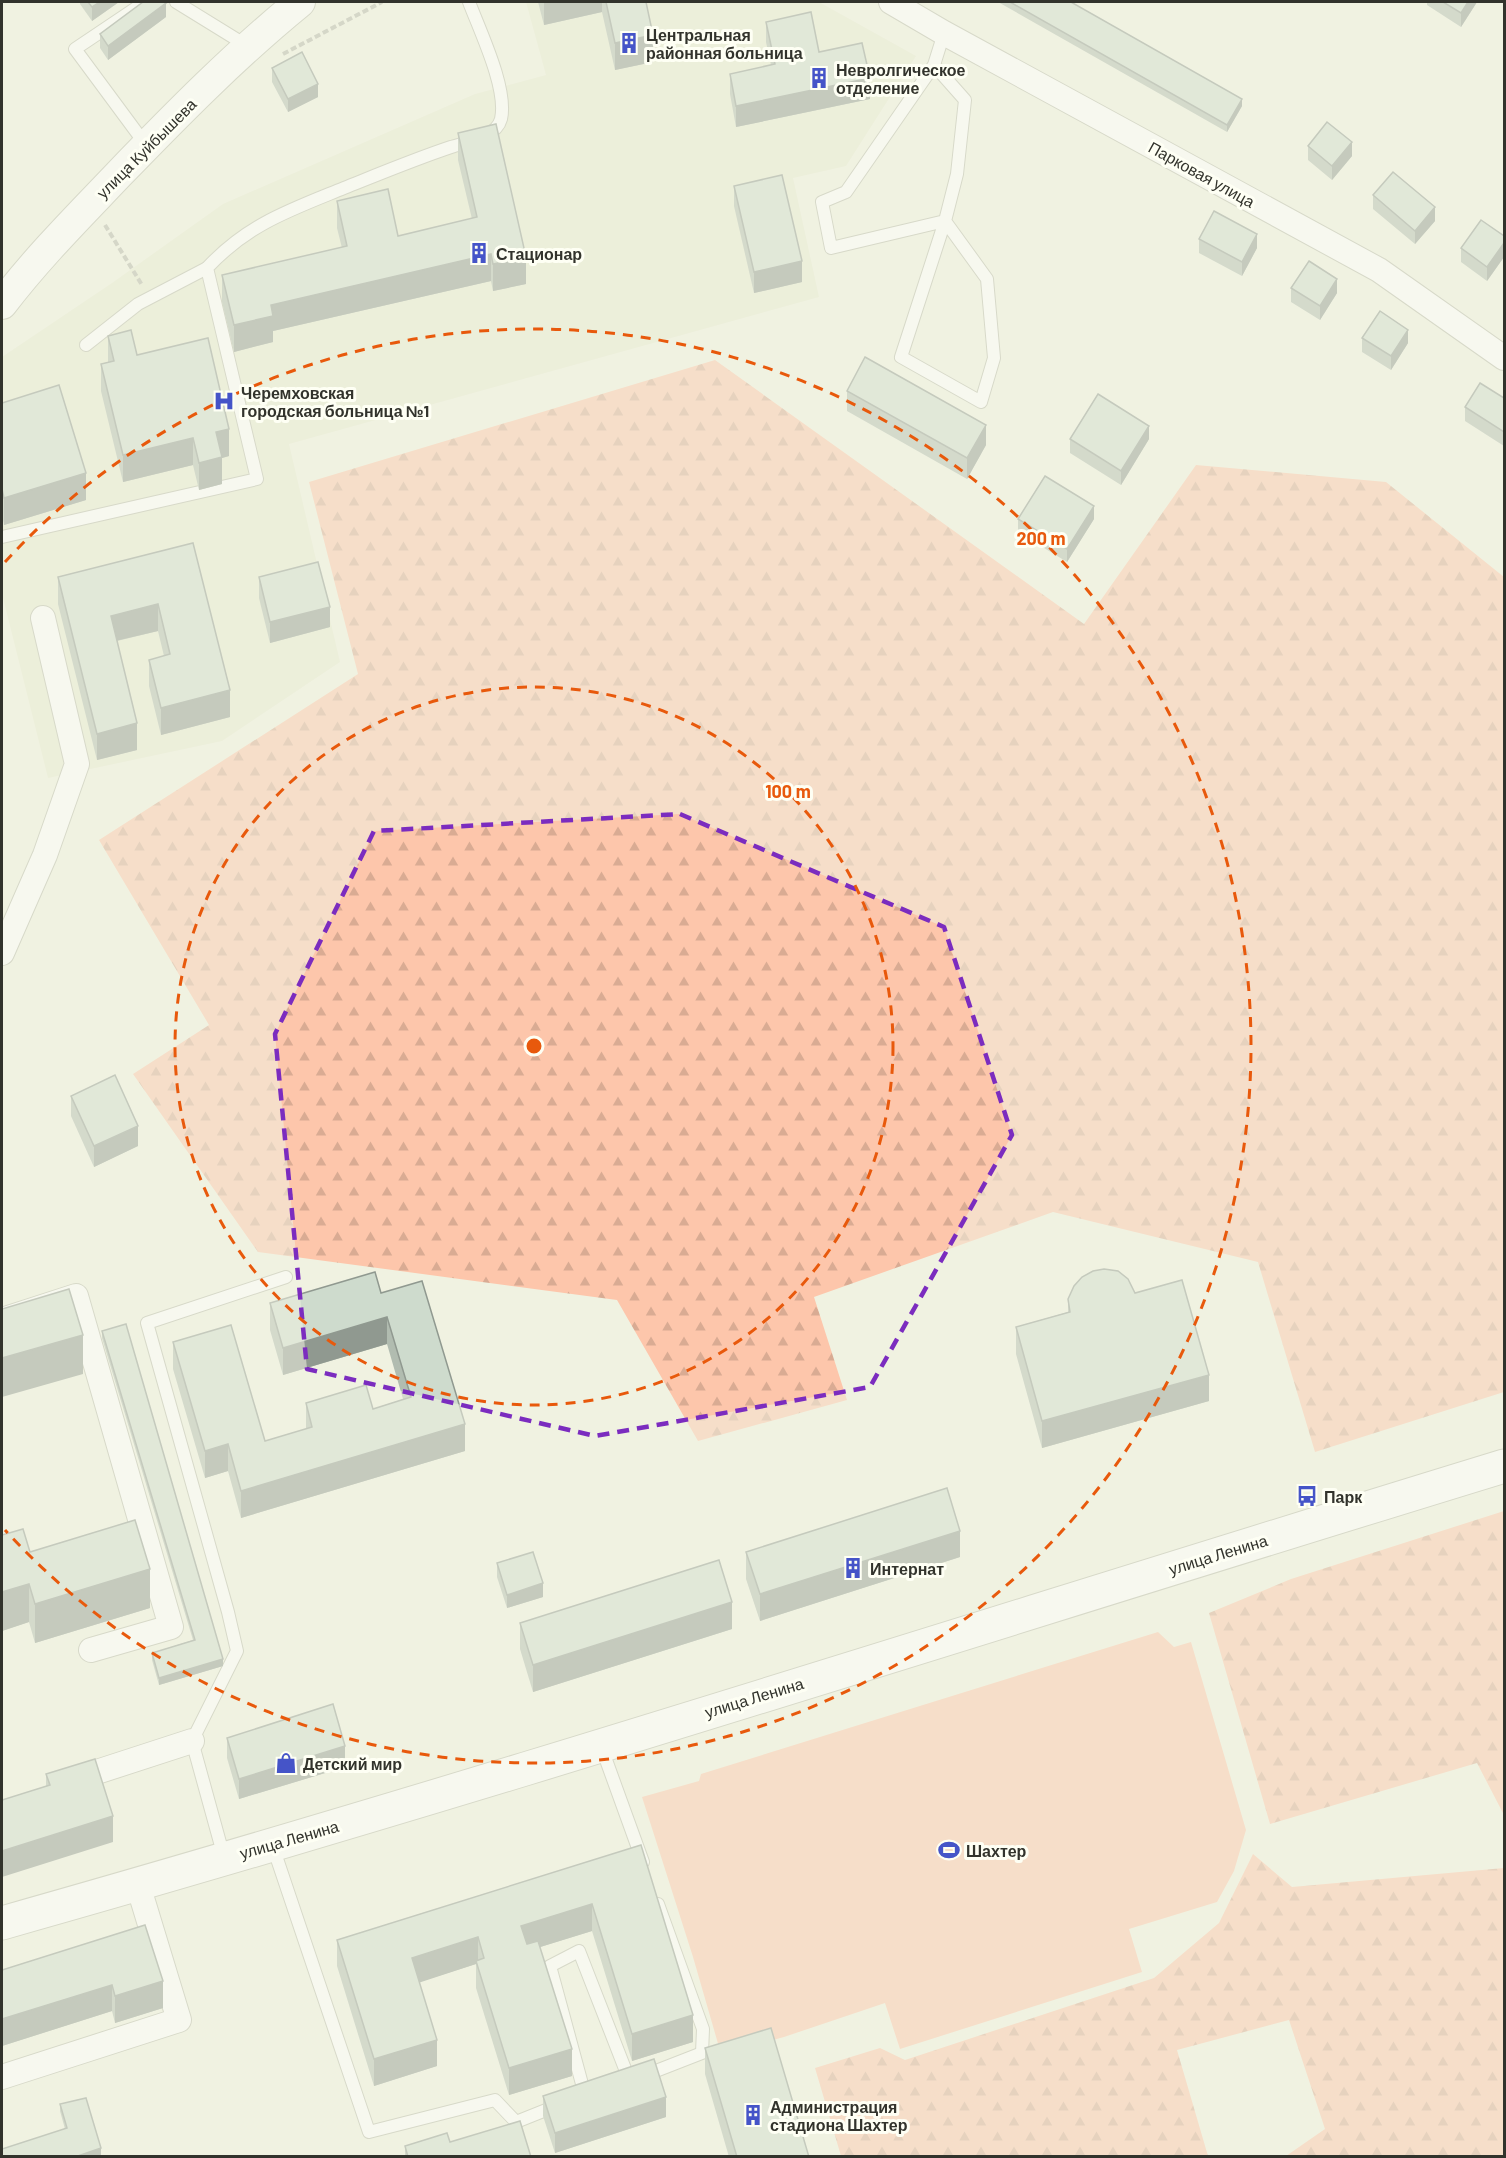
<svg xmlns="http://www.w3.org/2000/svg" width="1506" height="2158" font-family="Barlow,sans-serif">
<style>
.built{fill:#e7ead1}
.forest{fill:url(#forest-firs)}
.pitch{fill:#fdc6ab}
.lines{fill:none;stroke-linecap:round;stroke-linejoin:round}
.service-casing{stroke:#b9bbab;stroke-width:14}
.minor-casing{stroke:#b9bbab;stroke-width:26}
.tertiary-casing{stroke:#b9bbab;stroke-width:32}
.secondary-casing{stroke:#b9bbab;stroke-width:35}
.path{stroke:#b4b5a8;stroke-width:4;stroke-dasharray:6 3;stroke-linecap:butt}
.service{stroke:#fff;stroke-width:12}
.minor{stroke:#fff;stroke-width:24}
.tertiary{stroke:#fff;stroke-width:30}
.secondary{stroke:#fff;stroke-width:33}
.wall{fill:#b1bcb0}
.shaded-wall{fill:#909990}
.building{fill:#cedbcd;stroke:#909990;stroke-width:1.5}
.marked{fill:none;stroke:#7b2cbf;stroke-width:4.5;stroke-dasharray:12 8;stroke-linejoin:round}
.ring{fill:none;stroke:#e8590c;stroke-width:3;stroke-dasharray:10 8}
.labels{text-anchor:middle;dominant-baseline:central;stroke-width:6;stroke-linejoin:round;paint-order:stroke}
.poi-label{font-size:16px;font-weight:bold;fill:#32332c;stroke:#fefff4;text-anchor:start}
.street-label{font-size:16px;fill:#32332c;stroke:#fefff4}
.centre{fill:#e8590c;stroke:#fefff4;stroke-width:3}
.ring-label{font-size:18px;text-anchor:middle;font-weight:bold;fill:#e8590c;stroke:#fefff4;stroke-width:6;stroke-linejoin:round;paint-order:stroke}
</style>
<defs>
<pattern id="forest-firs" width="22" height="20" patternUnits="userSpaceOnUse" patternTransform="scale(1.5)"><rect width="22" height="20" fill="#fdc6ab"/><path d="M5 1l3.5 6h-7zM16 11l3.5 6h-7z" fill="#d9ab93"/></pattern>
</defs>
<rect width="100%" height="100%" fill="#f0f2e1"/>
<polygon class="built" points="526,2 819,2 916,56 846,166 793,178 819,297 289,444 340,662 222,741 48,778 2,594 2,357 112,283 223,204 475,94 546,75"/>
<g class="forest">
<polygon points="715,360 1084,624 1196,465 1386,482 1504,577 1504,1392 1315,1452 1258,1262 1053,1212 814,1297 847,1400 698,1441 617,1300 258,1252 133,1074 209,1025 99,840 358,674 309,482"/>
<polygon points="1504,1511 1504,1815 1477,1763 1270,1824 1209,1613 1291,1579"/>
<polygon points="1253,1854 1292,1887 1504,1868 1504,2156 1286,2156 1325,2129 1289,2020 1177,2050 1208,2156 841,2156 815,2068 880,2048 905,2060 1154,1978 1219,1923"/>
</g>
<polygon class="pitch" points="1158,1632 1174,1647 1191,1642 1246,1830 1234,1871 1217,1902 1129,1929 1142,1972 900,2049 885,2003 784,2037 721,2054 693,1957 642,1797 699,1781 701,1774"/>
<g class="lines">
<defs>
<g id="service">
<polyline points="145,2 75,49 146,145"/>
<polyline points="176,2 249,47"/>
<polyline points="934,65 965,100 957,174 945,221 901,357 981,402 994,358 987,279 945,221 831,248 822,202 846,192 934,65 944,33"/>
<polyline points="86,345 138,304 207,268"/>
<path d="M 2,537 L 257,479 L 207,268 C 248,224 290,210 344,188 C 379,174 415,159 451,147 C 466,142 496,138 501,119 C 508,89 480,31 469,2"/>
<polyline points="601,1746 643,1862"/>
<polyline points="273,1847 369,2132 495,2100 516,2122 556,2106"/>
<polyline points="224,1857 192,1741 237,1651 228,1612 147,1323 286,1277"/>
<polyline points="643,2076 702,2053 703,2029 658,1904"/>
<polyline points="585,2095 550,1966 579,1951 629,2079"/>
</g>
<g id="minor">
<polyline points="891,2 944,33 1379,270 1504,358"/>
<polyline points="2,953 45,855 77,764 43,618"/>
<polyline points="2,1320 76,1296 171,1627 91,1650"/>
<polyline points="69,1781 192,1741"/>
<polyline points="2,2077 179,2020 138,1885"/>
</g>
<path id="tertiary" d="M 2,304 C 37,258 78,217 118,175 C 176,115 235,55 300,2"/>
<path id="secondary" d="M 2,1923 C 505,1781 1004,1619 1504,1466"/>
</defs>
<use href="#service" class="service-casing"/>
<use href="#minor" class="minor-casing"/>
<use href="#tertiary" class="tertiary-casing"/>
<use href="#secondary" class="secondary-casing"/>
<g class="path">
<polyline points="283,54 382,2"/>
<polyline points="105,225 142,285"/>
</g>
<use href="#service" class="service"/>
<use href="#minor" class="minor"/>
<use href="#tertiary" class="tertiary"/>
<use href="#secondary" class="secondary"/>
</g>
<g class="wall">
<polygon points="80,2 119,2 92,21 80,4"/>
<polygon points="538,2 646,2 653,62 615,70 602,12 544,25"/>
<polygon points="998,2 1071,2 1242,106 1227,132"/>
<polygon points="1427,2 1477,2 1461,27 1427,5"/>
<polygon points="166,17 108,60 100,48 100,34"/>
<polygon points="766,22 819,52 870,99 736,127 730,94 730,74 771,65 766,42"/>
<polygon points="272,68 318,97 288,112 272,82"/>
<polygon points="458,133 526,284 493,291 491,281 273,331 273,342 234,352 222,302 222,275 342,248 337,228 337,201 398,236 472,219 458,160"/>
<polygon points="1308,146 1352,156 1332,180 1308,160"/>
<polygon points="734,186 802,282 754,293 734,206"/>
<polygon points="1373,195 1435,221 1415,244 1373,209"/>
<polygon points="1504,236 1504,257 1487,281 1461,262 1461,248"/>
<polygon points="1199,239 1257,248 1242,276 1199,253"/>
<polygon points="1291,288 1337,293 1320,320 1291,302"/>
<polygon points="108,336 137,355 229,456 222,458 222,484 199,490 193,465 123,482 101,391 101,364 108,362"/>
<polygon points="1362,338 1408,343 1391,370 1362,352"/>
<polygon points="847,391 986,445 967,479 847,411"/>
<polygon points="1504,398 1504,446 1465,421 1465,407"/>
<polygon points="2,403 86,500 4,525 2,516"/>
<polygon points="1070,439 1149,439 1121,485 1070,453"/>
<polygon points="1018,519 1094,519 1067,562 1018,532"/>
<polygon points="193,543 230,717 161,735 149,686 149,660 164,656 158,631 117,641 137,750 97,760 58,604 58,577"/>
<polygon points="259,577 330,627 270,643 259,598"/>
<polygon points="71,1096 138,1146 94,1167 71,1116"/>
<polygon points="381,1293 465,1451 241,1518 228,1471 205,1478 173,1369 173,1342 265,1441 306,1429 306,1403 373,1409 403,1399 387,1344 283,1375 270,1330 270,1303"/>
<polygon points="1135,1293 1209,1401 1042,1448 1016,1354 1016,1327 1068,1312 1068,1299"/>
<polygon points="102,1331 223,1666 159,1685 152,1660 152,1653 193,1640 102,1338"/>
<polygon points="2,1535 30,1552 150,1608 35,1643 29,1622 2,1631"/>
<polygon points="746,1552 960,1557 760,1621 746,1579"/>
<polygon points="497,1563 543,1597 507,1608 497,1577"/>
<polygon points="520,1623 732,1629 533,1692 520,1649"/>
<polygon points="227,1738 345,1767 239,1799 227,1758"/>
<polygon points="46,1774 113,1842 46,1786"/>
<polygon points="641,1845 693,2042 632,2061 592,1931 540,1947 572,2076 509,2095 476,1988 476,1964 419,1982 437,2066 374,2086 337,1966 337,1940"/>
<polygon points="145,1925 163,2008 115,2023 112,2011 2,2046 2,1970"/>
<polygon points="705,2048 809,2157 729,2157 705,2074"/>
<polygon points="543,2096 666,2117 555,2153 543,2116"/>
<polygon points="60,2104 101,2155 97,2157 2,2157 65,2129 60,2111"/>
<polygon points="450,2142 531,2157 405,2157 405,2146"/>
</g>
<g class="shaded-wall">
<polygon points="100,2 119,2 92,21 92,7"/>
<polygon points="544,2 602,2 602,12 544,25"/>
<polygon points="1468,2 1477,2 1461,27 1461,13"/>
<polygon points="166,3 166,17 108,60 108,46"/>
<polygon points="653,35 653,62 615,70 615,43"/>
<polygon points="870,78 870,99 736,127 736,106"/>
<polygon points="318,84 318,97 288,112 288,99"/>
<polygon points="1242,99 1242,106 1227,132 1227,125"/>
<polygon points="1352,142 1352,156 1332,180 1332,166"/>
<polygon points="1435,207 1435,221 1415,244 1415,231"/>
<polygon points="1257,234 1257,248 1242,276 1242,262"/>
<polygon points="1504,243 1504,257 1487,281 1487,267"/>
<polygon points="491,254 491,281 273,331 273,342 234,352 234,325 271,305"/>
<polygon points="526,257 526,284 493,291 493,264"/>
<polygon points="802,261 802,282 754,293 754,272"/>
<polygon points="1337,279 1337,293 1320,320 1320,306"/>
<polygon points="1408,330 1408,343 1391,370 1391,356"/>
<polygon points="986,425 986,445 967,479 967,458"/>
<polygon points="1149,426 1149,439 1121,485 1121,471"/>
<polygon points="229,429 229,456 222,458 222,484 199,490 199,463 216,432"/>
<polygon points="193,438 193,465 123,482 123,455"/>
<polygon points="86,473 86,500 4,525 4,498"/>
<polygon points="1094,506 1094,519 1067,562 1067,549"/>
<polygon points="158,604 158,631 111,642 111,616"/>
<polygon points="330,607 330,627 270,643 270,622"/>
<polygon points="230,690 230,717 161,735 161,708"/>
<polygon points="137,723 137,750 97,760 97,734"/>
<polygon points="138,1126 138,1146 94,1167 94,1146"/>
<polygon points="387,1317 387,1344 283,1375 283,1348"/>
<polygon points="83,1335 83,1374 2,1397 2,1358"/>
<polygon points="1209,1375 1209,1401 1042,1448 1042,1421"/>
<polygon points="465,1424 465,1451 241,1518 241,1491"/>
<polygon points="228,1444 228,1471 205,1478 205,1451"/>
<polygon points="960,1531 960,1557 760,1621 760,1594"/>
<polygon points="150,1569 150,1608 35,1643 35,1604"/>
<polygon points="543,1583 543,1597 507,1608 507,1595"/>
<polygon points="29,1584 29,1622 2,1631 2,1592"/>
<polygon points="732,1602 732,1629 533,1692 533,1665"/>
<polygon points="223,1659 223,1666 159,1685 159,1678"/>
<polygon points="345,1746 345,1767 239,1799 239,1779"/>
<polygon points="113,1816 113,1842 2,1877 2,1851"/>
<polygon points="592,1904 592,1931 521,1953 521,1926"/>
<polygon points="478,1937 478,1964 476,1961 476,1964 412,1985 412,1958"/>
<polygon points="163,1981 163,2008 115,2023 115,1996"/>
<polygon points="112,1985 112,2011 2,2046 2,2059 2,2019"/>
<polygon points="693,2015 693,2042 632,2061 632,2034"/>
<polygon points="437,2040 437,2066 374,2086 374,2059"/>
<polygon points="572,2049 572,2076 509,2095 509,2068"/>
<polygon points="666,2097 666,2117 555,2153 555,2133"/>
<polygon points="101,2148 101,2155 97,2157 75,2157"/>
</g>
<g class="building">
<polygon points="88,2 100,2 92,7"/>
<polygon points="143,2 164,2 166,3 108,46 100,34"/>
<polygon points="606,2 646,2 653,35 615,43"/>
<polygon points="1010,2 1071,2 1242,99 1227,125"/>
<polygon points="1443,2 1468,2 1461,13"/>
<polygon points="811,12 819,52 862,43 870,78 736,106 730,74 775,64 766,22"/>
<polygon points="302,52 318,84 288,99 272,68"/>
<polygon points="1327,122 1352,142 1332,166 1308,146"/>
<polygon points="496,124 526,257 493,264 491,254 271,305 273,316 234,325 222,275 347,246 337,201 388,189 398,236 477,217 458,133"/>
<polygon points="1393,172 1435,207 1415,231 1373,195"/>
<polygon points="782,175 802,261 754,272 734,186"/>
<polygon points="1214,211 1257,234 1242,262 1199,239"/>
<polygon points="1481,220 1504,236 1504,243 1487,267 1461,248"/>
<polygon points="1309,261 1337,279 1320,306 1291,288"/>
<polygon points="1380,311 1408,330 1391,356 1362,338"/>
<polygon points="131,330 137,355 208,338 229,429 216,432 222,457 199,463 193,438 123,455 101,364 114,361 108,336"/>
<polygon points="865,357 986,425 967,458 847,391"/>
<polygon points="1480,383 1504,398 1504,432 1465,407"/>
<polygon points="59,385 86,473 4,498 2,489 2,403"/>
<polygon points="1098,394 1149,426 1121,471 1070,439"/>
<polygon points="1045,476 1094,506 1067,549 1018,519"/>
<polygon points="193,543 230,690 161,708 149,660 170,654 158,604 111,616 137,723 97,734 58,577"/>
<polygon points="318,562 330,607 270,622 259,577"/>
<polygon points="115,1075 138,1126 94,1146 71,1096"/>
<polygon points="1104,1269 1118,1271 1128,1279 1135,1293 1182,1280 1209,1375 1042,1421 1016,1327 1070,1312 1068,1299 1074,1286 1082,1277 1093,1271"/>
<polygon points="375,1272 381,1293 422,1281 465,1424 241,1491 228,1444 205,1451 173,1342 231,1325 265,1441 312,1427 306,1403 366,1385 373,1409 411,1397 387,1317 283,1348 270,1303"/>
<polygon points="69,1289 83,1335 2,1358 2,1309"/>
<polygon points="126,1324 223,1659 159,1678 152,1653 195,1640 102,1331"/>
<polygon points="947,1488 960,1531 760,1594 746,1552"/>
<polygon points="135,1520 150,1569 35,1604 29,1584 2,1592 2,1535 23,1529 30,1552"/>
<polygon points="533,1552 543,1583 507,1595 497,1563"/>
<polygon points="719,1560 732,1602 533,1665 520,1623"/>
<polygon points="333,1704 345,1746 239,1779 227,1738"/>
<polygon points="95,1759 113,1816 2,1851 2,1800 50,1785 46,1774"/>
<polygon points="641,1845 693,2015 632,2034 592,1904 521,1926 527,1944 538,1941 572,2049 509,2068 476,1961 484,1958 478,1937 412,1958 437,2040 374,2059 337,1940"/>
<polygon points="145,1925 163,1981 115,1996 112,1985 2,2019 2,1970"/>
<polygon points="771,2028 809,2157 737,2157 705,2048"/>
<polygon points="654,2059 666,2097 555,2133 543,2096"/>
<polygon points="86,2098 101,2148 75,2157 2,2157 2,2149 67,2128 60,2104"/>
<polygon points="520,2121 531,2157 408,2157 405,2146 447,2133 450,2142"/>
</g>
<path d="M0 0H1506V2158H0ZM 680,814 L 944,927 L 1012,1135 L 870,1387 L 595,1436 L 307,1369 L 275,1034 L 374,831 Z" fill="#f0f2e1" fill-opacity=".55" fill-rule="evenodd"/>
<path class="marked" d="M 680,814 L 944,927 L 1012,1135 L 870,1387 L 595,1436 L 307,1369 L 275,1034 L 374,831 Z"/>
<g class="ring">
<circle cx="534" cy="1046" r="359"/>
<path d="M5 562A717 717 0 1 1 5 1530"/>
</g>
<defs>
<symbol id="building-bare" viewBox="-9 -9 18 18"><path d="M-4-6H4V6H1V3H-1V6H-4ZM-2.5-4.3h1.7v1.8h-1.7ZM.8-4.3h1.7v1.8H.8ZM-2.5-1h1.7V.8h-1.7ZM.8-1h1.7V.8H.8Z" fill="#4554c8" stroke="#fefff4" stroke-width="2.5" paint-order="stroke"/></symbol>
<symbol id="hospital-bare" viewBox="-9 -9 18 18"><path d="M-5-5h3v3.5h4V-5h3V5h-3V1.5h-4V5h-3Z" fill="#4554c8" stroke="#fefff4" stroke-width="2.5" paint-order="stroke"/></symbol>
<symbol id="bus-bare" viewBox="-9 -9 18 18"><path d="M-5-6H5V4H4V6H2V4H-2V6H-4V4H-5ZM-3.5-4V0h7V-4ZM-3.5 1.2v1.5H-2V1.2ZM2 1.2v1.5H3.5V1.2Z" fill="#4554c8" stroke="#fefff4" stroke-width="2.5" paint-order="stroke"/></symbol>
<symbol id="shop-bare" viewBox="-9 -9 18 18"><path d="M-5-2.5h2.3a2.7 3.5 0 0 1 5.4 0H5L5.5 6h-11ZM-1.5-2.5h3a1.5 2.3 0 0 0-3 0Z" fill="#4554c8" stroke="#fefff4" stroke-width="2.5" paint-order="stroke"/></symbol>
<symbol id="stadium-bare" viewBox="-9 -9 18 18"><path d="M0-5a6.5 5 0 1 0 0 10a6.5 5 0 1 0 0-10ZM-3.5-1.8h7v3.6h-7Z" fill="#4554c8" stroke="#fefff4" stroke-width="2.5" paint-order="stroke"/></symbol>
</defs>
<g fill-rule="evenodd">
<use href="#building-bare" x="614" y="28" width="30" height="30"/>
<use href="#building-bare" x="804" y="63" width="30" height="30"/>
<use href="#building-bare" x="464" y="238" width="30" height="30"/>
<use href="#hospital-bare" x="209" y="386" width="30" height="30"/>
<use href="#bus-bare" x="1292" y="1481" width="30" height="30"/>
<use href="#building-bare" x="838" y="1553" width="30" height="30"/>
<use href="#shop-bare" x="271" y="1748" width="30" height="30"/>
<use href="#stadium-bare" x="934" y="1835" width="30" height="30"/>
<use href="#building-bare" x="738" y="2100" width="30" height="30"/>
</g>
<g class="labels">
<g class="poi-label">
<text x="646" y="34">Центральная<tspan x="646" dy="18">районная больница</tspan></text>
<text x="836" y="69">Невролгическое<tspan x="836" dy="18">отделение</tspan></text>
<text x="496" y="253">Стационар</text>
<text x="241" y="392">Черемховская<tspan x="241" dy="18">городская больница №1</tspan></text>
<text x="1324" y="1496">Парк</text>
<text x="870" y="1568">Интернат</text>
<text x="303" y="1763">Детский мир</text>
<text x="966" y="1850">Шахтер</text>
<text x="770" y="2106">Администрация<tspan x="770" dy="18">стадиона Шахтер</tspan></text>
</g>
<g class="street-label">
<text transform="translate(146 148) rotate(-45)">улица Куйбышева</text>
<text transform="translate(1202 174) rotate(29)">Парковая улица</text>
<text transform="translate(1218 1554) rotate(-17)">улица Ленина</text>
<text transform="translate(754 1697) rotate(-17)">улица Ленина</text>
<text transform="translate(289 1839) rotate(-16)">улица Ленина</text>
</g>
</g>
<circle cx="534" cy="1046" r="9" class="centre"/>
<g class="ring-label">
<text x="1041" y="545">200 m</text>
<text x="788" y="798">100 m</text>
</g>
<rect width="1506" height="2158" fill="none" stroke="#32332c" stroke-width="6"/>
</svg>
